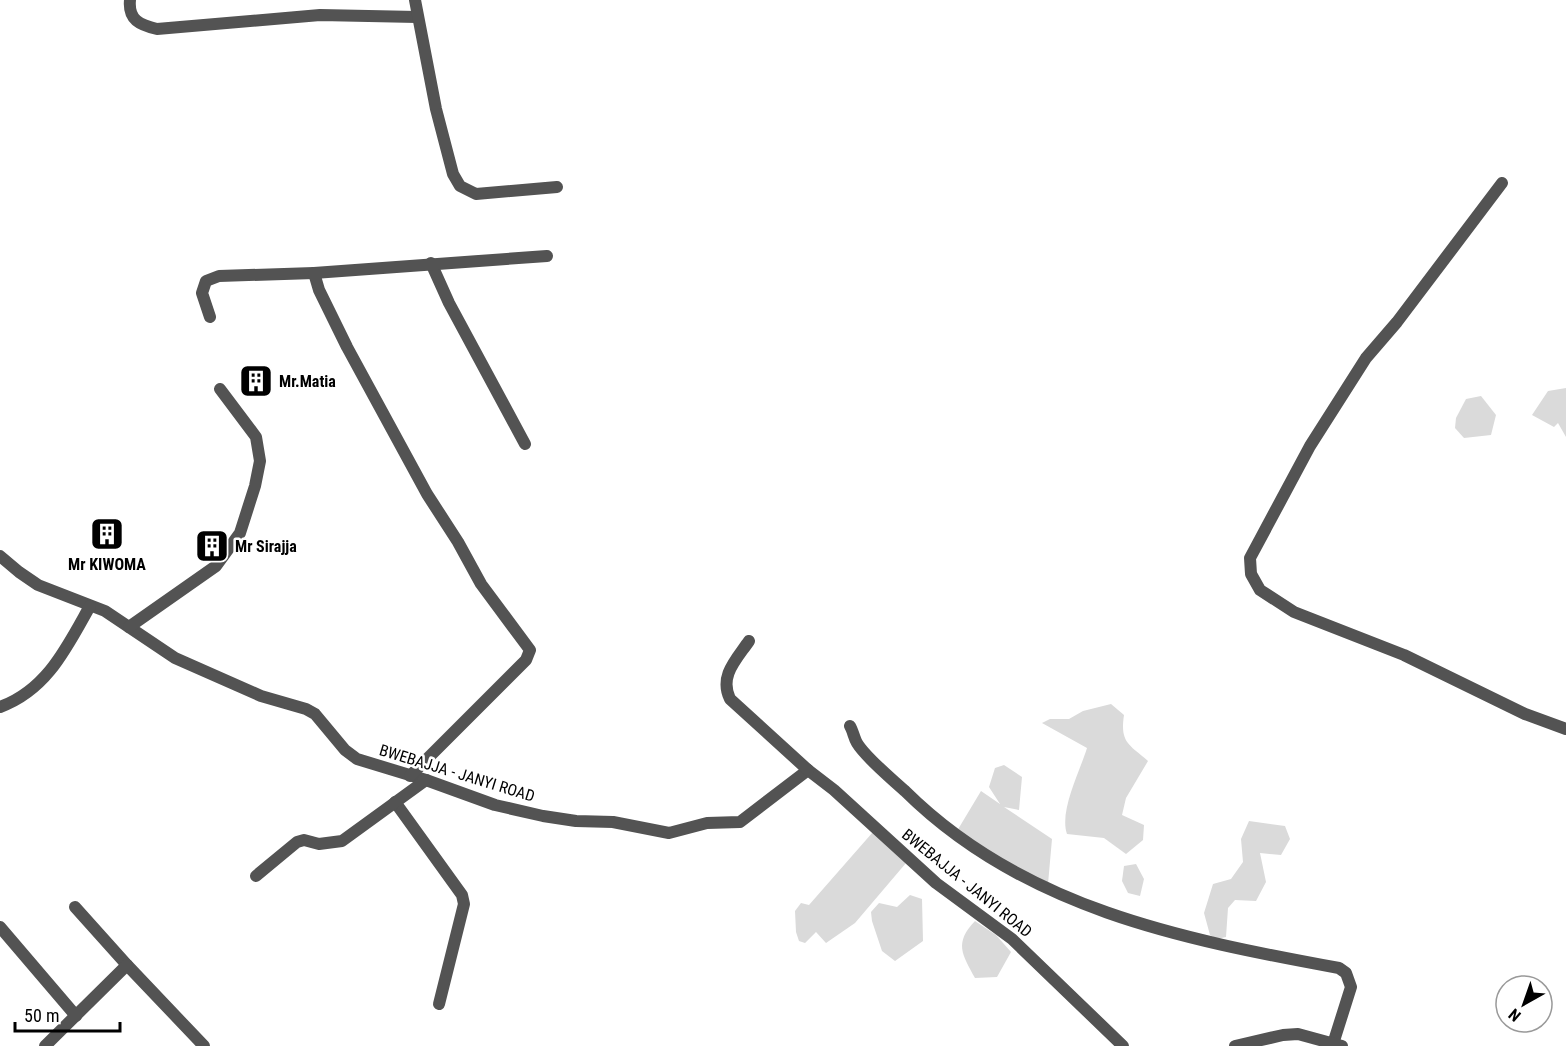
<svg xmlns="http://www.w3.org/2000/svg" width="1566" height="1046" font-family="'Roboto Condensed',sans-serif">
<style>
.green{fill:#dadada}
.lines{fill:none;stroke-linecap:round;stroke-linejoin:round}
.minor{stroke:#535353;stroke-width:12}
.labels{text-anchor:middle;dominant-baseline:central;stroke-width:5;stroke-linejoin:round;paint-order:stroke}
.poi-label{font-size:16px;font-weight:bold;fill:#000;stroke:#fff;text-anchor:start}
.street-label{font-size:16px;fill:#000;stroke:#fff}
</style>
<rect width="100%" height="100%" fill="#fff"/>
<g class="green">
<polygon points="1566,388 1566,437 1558,423 1554,427 1532,415 1548,391"/>
<polygon points="1481,396 1496,415 1491,435 1464,438 1455,428 1456,418 1466,399"/>
<path d="M 1111,704 L 1124,715 C 1120,742 1128,744 1148,761 L 1126,798 L 1122,815 L 1144,825 L 1143,840 L 1126,854 L 1104,838 L 1067,834 C 1059,811 1080,771 1087,748 L 1042,723 L 1050,719 L 1069,719 L 1083,711 Z"/>
<polygon points="1004,765 1022,777 1019,810 1004,807 1052,839 1048,884 1014,867 957,831 981,791 1000,804 989,787 995,768"/>
<polygon points="1249,821 1285,826 1290,839 1281,855 1260,853 1266,882 1256,901 1235,900 1228,908 1226,937 1217,939 1210,935 1204,913 1213,884 1231,879 1243,862 1241,839"/>
<polygon points="873,832 906,863 855,923 826,943 816,932 805,943 799,941 796,932 795,911 801,903 809,905"/>
<polygon points="1136,864 1144,879 1140,896 1128,893 1122,881 1124,866"/>
<polygon points="910,895 922,899 923,941 895,961 882,951 872,921 871,912 879,903 897,907"/>
<path d="M 975,921 L 996,935 L 1011,952 L 997,977 L 975,978 C 962,954 954,943 975,921 Z"/>
</g>
<g class="lines">
<g class="minor">
<path d="M 130,0 C 128,20 140,25 157,29 L 320,15 L 417,17"/>
<polyline points="415,0 436,109 453,174 460,186 476,194 557,187"/>
<polyline points="1502,183 1397,322 1366,358 1310,446 1250,558 1251,574 1260,590 1294,612 1404,655 1525,714 1566,729"/>
<polyline points="431,263 449,303 525,444"/>
<polyline points="210,317 202,293 206,281 219,276 314,273"/>
<polyline points="0,556 19,572 38,585 105,611 175,658 261,696 306,709 315,714 345,750 357,759 426,780 495,805 543,816 576,821 613,822 669,833 707,823 740,822 808,770 834,790 936,883 1012,939 1123,1046"/>
<polyline points="129,627 216,566 240,533 255,486 260,461 256,437 220,389"/>
<path d="M 749,641 C 736,660 719,676 730,699 L 808,770"/>
<path d="M 0,707 C 47,690 67,647 90,606"/>
<path d="M 850,726 C 853,731 854,738 857,743 C 866,758 892,779 905,791 C 1023,908 1181,939 1339,968 L 1346,973 L 1351,987 L 1333,1044"/>
<polyline points="410,776 526,660 530,650 481,584 458,542 427,494 347,347 319,290 314,273 547,256"/>
<polyline points="395,802 462,895 464,904 439,1004"/>
<polyline points="256,876 297,842 304,840 319,844 342,841 426,780"/>
<polyline points="75,907 127,965 204,1046"/>
<polyline points="0,927 76,1016"/>
<polyline points="45,1046 127,965"/>
<polyline points="1235,1046 1283,1035 1298,1034 1342,1046"/>
</g>
</g>
<defs>
<symbol id="building-square" viewBox="-11 -11 22 22"><rect x="-9" y="-9" width="18" height="18" rx="4" fill="#000" stroke="#fff"/><path d="M-4-6H4V6H1V3H-1V6H-4ZM-2.5-4.3h1.7v1.8h-1.7ZM.8-4.3h1.7v1.8H.8ZM-2.5-1h1.7V.8h-1.7ZM.8-1h1.7V.8H.8Z" fill="#fff"/></symbol>
</defs>
<g fill-rule="evenodd">
<use href="#building-square" x="237" y="362" width="38" height="38"/>
<use href="#building-square" x="88" y="515" width="38" height="38"/>
<use href="#building-square" x="193" y="527" width="38" height="38"/>
</g>
<g class="labels">
<g class="poi-label">
<text x="279" y="381">Mr.Matia</text>
<text x="235" y="546">Mr Sirajja</text>
<text x="107" y="564" text-anchor="middle">Mr KIWOMA</text>
</g>
<g class="street-label">
<text transform="translate(457 773) rotate(17)">BWEBAJJA - JANYI ROAD</text>
<text transform="translate(967 883) rotate(39)">BWEBAJJA - JANYI ROAD</text>
</g>
</g>
<g transform="translate(1524 1004) rotate(220)"><circle r="28" fill="#ffffff" stroke="#999999" stroke-width="1.5"/>
<path d="M0-4.5L10 22L0 15L-10 22Z" fill="#000000"/>
<text y="-9" font-size="16" font-weight="bold" text-anchor="middle" fill="#000000">N</text>
</g>
<path d="M15 1022v9h105v-9" fill="none" stroke="#000000" stroke-width="3"/>
<text x="24" y="1022" font-size="18" fill="#000000" stroke="#ffffff" stroke-width="4.5" paint-order="stroke">50 m</text>
</svg>
